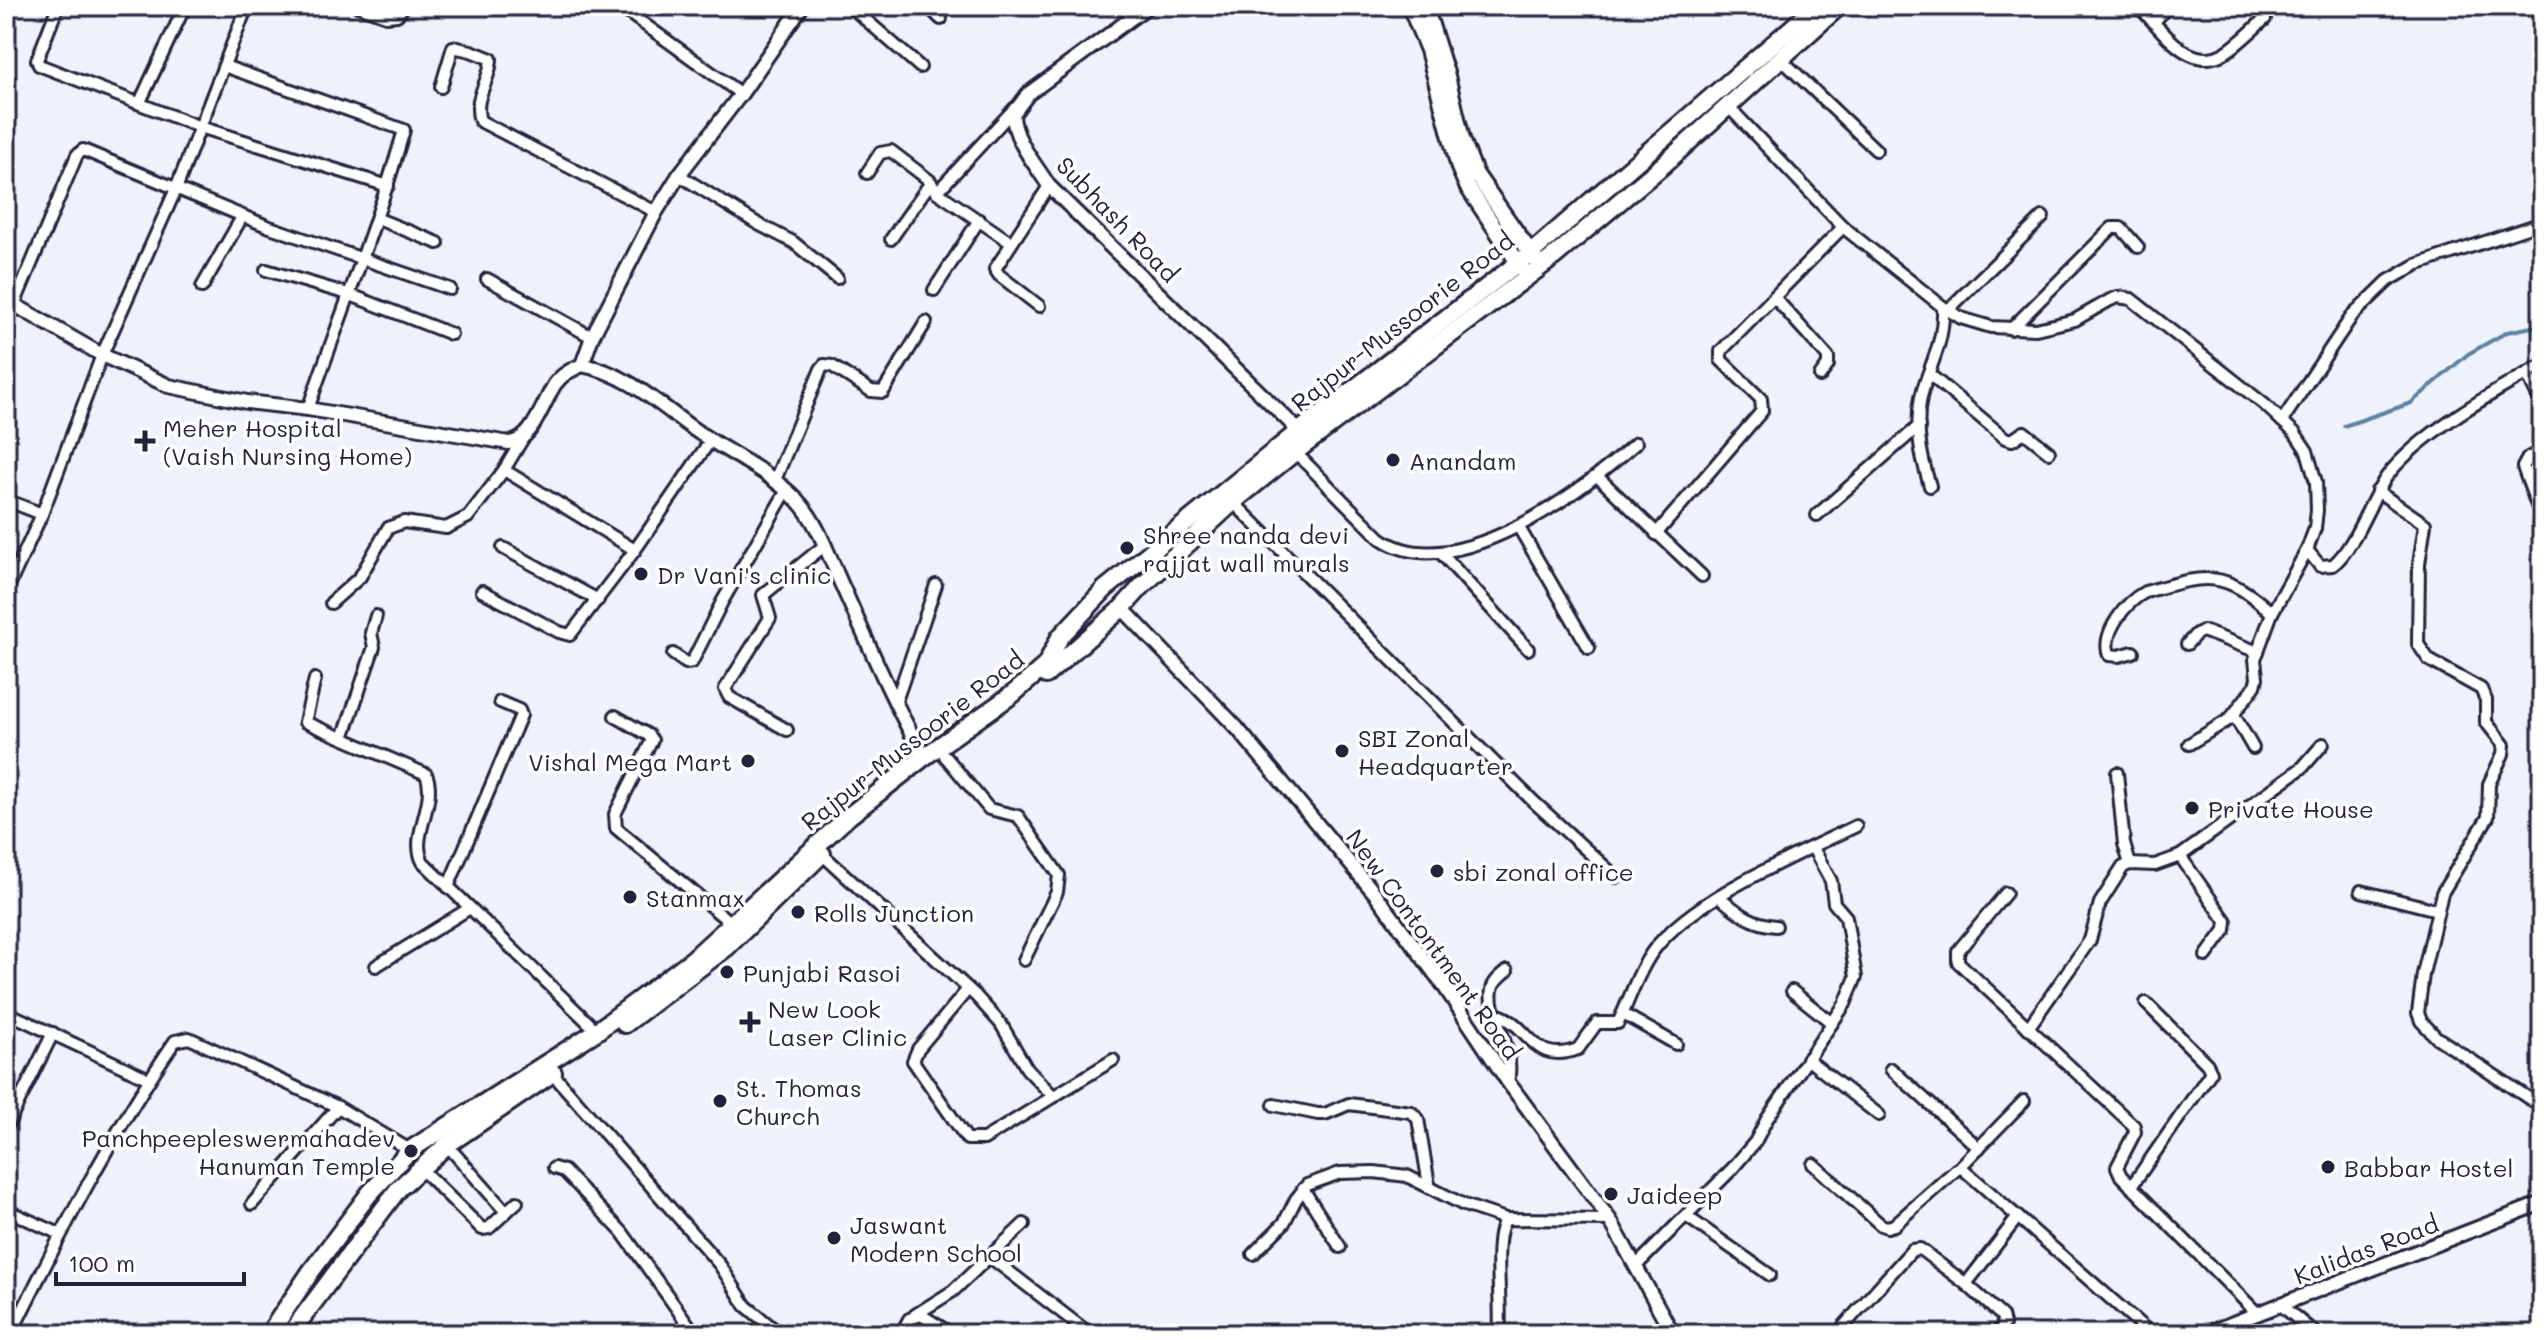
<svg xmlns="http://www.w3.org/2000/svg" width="2548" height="1340" font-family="Mali,sans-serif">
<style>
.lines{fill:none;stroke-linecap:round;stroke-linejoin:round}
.stream{stroke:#5c83a0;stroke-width:4}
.minor-casing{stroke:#22223b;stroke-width:16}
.tertiary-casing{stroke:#22223b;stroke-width:18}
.secondary-casing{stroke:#22223b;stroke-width:20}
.primary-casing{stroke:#22223b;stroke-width:22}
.minor{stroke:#fff;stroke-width:10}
.tertiary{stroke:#fff;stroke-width:12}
.secondary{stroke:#fff;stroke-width:14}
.primary{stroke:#fff;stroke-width:16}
.poi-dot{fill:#22223b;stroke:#fff;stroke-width:3}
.labels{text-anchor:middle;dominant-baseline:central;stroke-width:7;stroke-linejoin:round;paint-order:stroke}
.street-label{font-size:24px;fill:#22223b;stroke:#fff}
.poi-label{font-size:24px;fill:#22223b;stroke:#fff;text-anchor:start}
</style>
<rect width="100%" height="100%" fill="#eef2fc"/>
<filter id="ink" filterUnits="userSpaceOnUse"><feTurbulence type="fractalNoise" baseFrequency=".0125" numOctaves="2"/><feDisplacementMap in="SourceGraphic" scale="16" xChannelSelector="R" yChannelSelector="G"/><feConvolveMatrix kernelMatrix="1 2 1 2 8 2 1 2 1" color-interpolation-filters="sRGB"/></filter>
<g filter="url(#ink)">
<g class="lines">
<polyline class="stream" points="2344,426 2411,403 2468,354 2507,332 2537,326 2542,328"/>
<defs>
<g id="minor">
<polyline points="58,6 37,60 39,65 200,127 388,186"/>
<polyline points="358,6 386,16 397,15 404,6"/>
<polyline points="619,6 741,94"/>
<polyline points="850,6 920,67"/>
<polyline points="928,6 941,19"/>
<path d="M 2138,6 C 2161,27 2189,75 2226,52 C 2240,43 2253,29 2265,19"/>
<polyline points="2154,22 2168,6"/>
<polyline points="1780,58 1876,150"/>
<path d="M 224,66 L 404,130 C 377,225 340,316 308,409"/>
<path d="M 441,87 L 453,47 L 471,51 L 491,59 C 491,80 472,98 480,121 L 656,212"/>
<polyline points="140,102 185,6"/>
<polyline points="1727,105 1843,227 1943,307 1961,318 1991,327 2036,329 2075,320 2110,300 2118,297 2131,299 2265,405 2295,433 2307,451 2316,482 2317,510 2315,528 2307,550 2272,613 2255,659 2257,678 2255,686 2230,719 2189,744"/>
<polyline points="867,173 880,153 891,151 929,180 937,192 1010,242"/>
<polyline points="679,175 758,224 793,242 837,278"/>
<polyline points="937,192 1015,108"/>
<polyline points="378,219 438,243"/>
<polyline points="891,239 931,182"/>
<polyline points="266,270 348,294 451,334"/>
<polyline points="487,279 592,337"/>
<polyline points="202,287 242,217"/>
<polyline points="934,290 979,220"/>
<polyline points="1774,297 1828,357 1828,365 1820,376"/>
<polyline points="14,305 77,155 83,150 267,226 450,289"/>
<polyline points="1039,306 999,275 995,269 1049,186"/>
<polyline points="1948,310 2043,217"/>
<polyline points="2011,329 2112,228 2121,228 2138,247"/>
<polyline points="1929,374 2005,438 2012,440 2024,432 2049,452"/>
<polyline points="2527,374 2542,405"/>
<polyline points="2282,421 2352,316 2388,281 2416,265 2542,223"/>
<polyline points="2542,451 2528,458 2523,467 2542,519"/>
<path d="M 1295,452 L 1380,538 C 1453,589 1582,491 1636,443"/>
<polyline points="504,470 635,550"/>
<polyline points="1598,477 1702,576"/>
<polyline points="775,480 821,369 824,365 832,366 871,391 883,392 926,322"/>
<path d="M 1930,486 C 1920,454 1913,419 1924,386 C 1934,357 1944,339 1943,307"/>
<polyline points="2377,491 2425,524 2419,564 2418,644 2429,660 2481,689 2486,700 2486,722 2504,745 2503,754 2489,784 2488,817 2442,893 2423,974 2418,1013 2421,1021 2436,1037 2542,1107"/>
<polyline points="6,500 42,514"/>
<polyline points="1233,502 1534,802 1616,877"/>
<polyline points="1817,515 1919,426"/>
<polyline points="1518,526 1589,648"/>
<polyline points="1656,534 1762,411 1761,399 1721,360 1721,351 1843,227"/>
<polyline points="503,548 598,600"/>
<path d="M 2307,550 L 2320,566 L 2333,565 C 2355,547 2369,502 2387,476 C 2420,433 2494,392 2542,365"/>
<polyline points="1440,552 1528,649"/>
<polyline points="482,591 559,632 570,635 635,550 710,441"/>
<polyline points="6,592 42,514 102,355 176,189 247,6"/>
<polyline points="331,603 360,577 388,528 404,522 446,528 468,517 504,470 522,440"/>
<polyline points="2187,644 2196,634 2203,631 2258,652"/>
<path d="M 2133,652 L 2119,656 L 2109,655 C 2101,633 2126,602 2145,592 C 2206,575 2222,568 2272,613"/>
<polyline points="673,654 686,663 692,662 722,602 787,490"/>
<path d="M 315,679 L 305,722 L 426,774 C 438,802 409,836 423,862 L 597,1031"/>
<polyline points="895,704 936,585"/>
<polyline points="2234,715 2253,748"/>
<polyline points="615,716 648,735 652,740 615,814 616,828 732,924"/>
<polyline points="787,730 729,697 725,689 770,618 763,595 824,546"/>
<polyline points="343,738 374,647 371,633 376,616"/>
<polyline points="945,756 989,809 1018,816 1059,875 1057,892 1024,960"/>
<polyline points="2117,773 2124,844 2130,864"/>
<polyline points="822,854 976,996 1001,1024 1027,1069 1054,1097"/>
<polyline points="2180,856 2226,921 2225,930 2206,956"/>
<polyline points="448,887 521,715 519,710 500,702"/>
<polyline points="2361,891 2437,910"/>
<polyline points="2006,893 1958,951 1958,962 2134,1126 2135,1132 2117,1167 2121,1176 2258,1314"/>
<path d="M 1720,897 C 1737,913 1753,924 1776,926"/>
<polyline points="376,966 470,908"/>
<path d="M 1507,971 C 1501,976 1493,982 1492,990 C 1487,1016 1516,1044 1508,1082"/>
<polyline points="968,989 918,1049 913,1061 967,1139 984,1139 1113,1060"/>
<polyline points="1792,991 1832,1023"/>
<polyline points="6,1012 149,1079"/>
<path d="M 1496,1014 C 1532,1025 1531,1066 1578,1049 L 1597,1023 L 1618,1023 C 1630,999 1637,973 1653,951 C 1692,898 1797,855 1856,826"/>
<polyline points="1623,1014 1676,1044"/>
<polyline points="2028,1028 2090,940 2100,903 2123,867 2130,864 2155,865 2180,856 2303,767 2323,744"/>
<polyline points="1807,1059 1879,1115"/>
<polyline points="1891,1069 1979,1148"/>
<polyline points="552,1073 720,1265 746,1306 780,1334"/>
<polyline points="1274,1105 1318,1114 1325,1114 1349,1104 1411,1112 1418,1119 1429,1185"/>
<polyline points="6,1128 53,1033"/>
<polyline points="447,1145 506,1212"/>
<polyline points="1813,1164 1881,1225 1887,1227 1894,1225 1957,1169 1962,1168 2151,1334"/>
<polyline points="1960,1167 2024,1101"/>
<polyline points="420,1168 482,1229 489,1228 517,1202"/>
<polyline points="554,1168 564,1171 622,1232 695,1334"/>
<polyline points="2131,1187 2211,1072 2207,1064 2146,1003"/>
<polyline points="1303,1189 1340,1247"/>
<polyline points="252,1204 338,1107"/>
<polyline points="6,1210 60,1234"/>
<polyline points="1686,1216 1770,1275"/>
<polyline points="1253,1254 1284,1223 1296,1199 1307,1185 1340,1173 1374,1172 1407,1176 1464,1205 1506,1219"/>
<polyline points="990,1257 1090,1334"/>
<polyline points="1636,1266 1732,1169 1755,1142 1767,1119 1845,1004 1856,977 1846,917 1834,903 1831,881 1813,848"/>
<polyline points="1966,1284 2018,1217"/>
<polyline points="2282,1306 2316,1334"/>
<polyline points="915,1315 953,1291 1024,1224"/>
<polyline points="1842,1328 1912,1250 1920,1249 1966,1284 2002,1316 2004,1324 1996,1334"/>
<path d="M 11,1334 C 60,1234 112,1133 175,1041 L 189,1038 L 338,1107 L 410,1150"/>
<polyline points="901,1334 909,1319 921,1315 952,1334"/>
<path d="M 1499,1334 C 1503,1306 1491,1237 1506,1219 L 1610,1220"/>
</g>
<g id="tertiary">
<path d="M 1148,6 L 1028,94 L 1013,114 C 1013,139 1036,165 1049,186 L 1299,431"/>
<path d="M 6,300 L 102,355 L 169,386 L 247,402 L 308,409 L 509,443 C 533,441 543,402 555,384 C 562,374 571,370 582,365 C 624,372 658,403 692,428 C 726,452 768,470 797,500 C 820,524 831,563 845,592 C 870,648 894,704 924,757"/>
<polyline points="582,365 592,337 656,212 679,175 741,94 802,6"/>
<polyline points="1122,608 1237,728 1377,896 1444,986 1508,1082 1610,1220 1673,1334"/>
<polyline points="2205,1334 2542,1203"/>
</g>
<g id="secondary">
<polyline points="1410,6 1428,50 1459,168 1467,186 1523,270"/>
<polyline points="1425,6 1447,76 1462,139 1475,173 1537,262"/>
</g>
<g id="primary">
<polyline points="1046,675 1122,608 1142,586 1233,502 1295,452 1551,259 1662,166 1839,6"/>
<polyline points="625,1024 727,947 822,854"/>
<polyline points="269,1334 312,1270 369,1194 410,1150 597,1031 693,959 849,816 924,757 1013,694 1046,665 1060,637 1105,589 1299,431 1531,253 1817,6"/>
<polyline points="290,1334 399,1188 447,1145 553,1073"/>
</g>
</defs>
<use href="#minor" class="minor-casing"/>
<use href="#tertiary" class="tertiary-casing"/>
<use href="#secondary" class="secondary-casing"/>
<use href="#primary" class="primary-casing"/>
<use href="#minor" class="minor"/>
<use href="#tertiary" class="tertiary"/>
<use href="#secondary" class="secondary"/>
<use href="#primary" class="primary"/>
</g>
</g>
<g class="poi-dot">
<path d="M141 429h8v8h8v8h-8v8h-8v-8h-8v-8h8z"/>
<circle cx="1393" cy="460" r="8"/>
<circle cx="1127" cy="548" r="8"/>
<circle cx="641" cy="574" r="8"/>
<circle cx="1342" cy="751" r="8"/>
<circle cx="748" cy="761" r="8"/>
<circle cx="2192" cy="808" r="8"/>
<circle cx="1437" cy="871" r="8"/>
<circle cx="630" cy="897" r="8"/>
<circle cx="798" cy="912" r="8"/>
<circle cx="727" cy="972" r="8"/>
<path d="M746 1010h8v8h8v8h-8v8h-8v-8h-8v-8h8z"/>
<circle cx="720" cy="1101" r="8"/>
<circle cx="411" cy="1151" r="8"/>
<circle cx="2328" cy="1167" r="8"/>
<circle cx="1611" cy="1194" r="8"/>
<circle cx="834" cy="1238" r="8"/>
</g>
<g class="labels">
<g class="street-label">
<text transform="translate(1118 219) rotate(46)">Subhash Road</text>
<text transform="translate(1402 321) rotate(-38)">Rajpur-Mussoorie Road</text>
<text transform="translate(912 740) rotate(-38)">Rajpur-Mussoorie Road</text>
<text transform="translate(1434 944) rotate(54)">New Contontment Road</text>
<text transform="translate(2366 1249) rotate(-21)">Kalidas Road</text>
</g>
<g class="poi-label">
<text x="163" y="427">Meher Hospital<tspan x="163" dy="28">(Vaish Nursing Home)</tspan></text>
<text x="1409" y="460">Anandam</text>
<text x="1143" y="534">Shree nanda devi<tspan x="1143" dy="28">rajjat wall murals</tspan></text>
<text x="657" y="574">Dr Vani's clinic</text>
<text x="1358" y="737">SBI Zonal<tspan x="1358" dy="28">Headquarter</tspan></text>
<text x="732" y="761" text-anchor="end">Vishal Mega Mart</text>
<text x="2208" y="808">Private House</text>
<text x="1453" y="871">sbi zonal office</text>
<text x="646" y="897">Stanmax</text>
<text x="814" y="912">Rolls Junction</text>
<text x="743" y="972">Punjabi Rasoi</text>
<text x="768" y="1008">New Look<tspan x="768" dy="28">Laser Clinic</tspan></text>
<text x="736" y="1087">St. Thomas<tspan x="736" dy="28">Church</tspan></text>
<text x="395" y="1137" text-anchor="end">Panchpeepleswermahadev<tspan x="395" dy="28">Hanuman Temple</tspan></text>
<text x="2344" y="1167">Babbar Hostel</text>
<text x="1627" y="1194">Jaideep</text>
<text x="850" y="1224">Jaswant<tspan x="850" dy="28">Modern School</tspan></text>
</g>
</g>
<rect width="2548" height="1340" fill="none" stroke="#fff" stroke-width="32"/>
<rect x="16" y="16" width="2516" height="1308" fill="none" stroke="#22223b" stroke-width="3" filter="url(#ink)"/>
<path d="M56 1272v12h188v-12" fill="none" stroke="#22223b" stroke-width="4"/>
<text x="68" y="1272" font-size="24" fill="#22223b" stroke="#ffffff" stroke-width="6" paint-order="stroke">100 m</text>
</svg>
